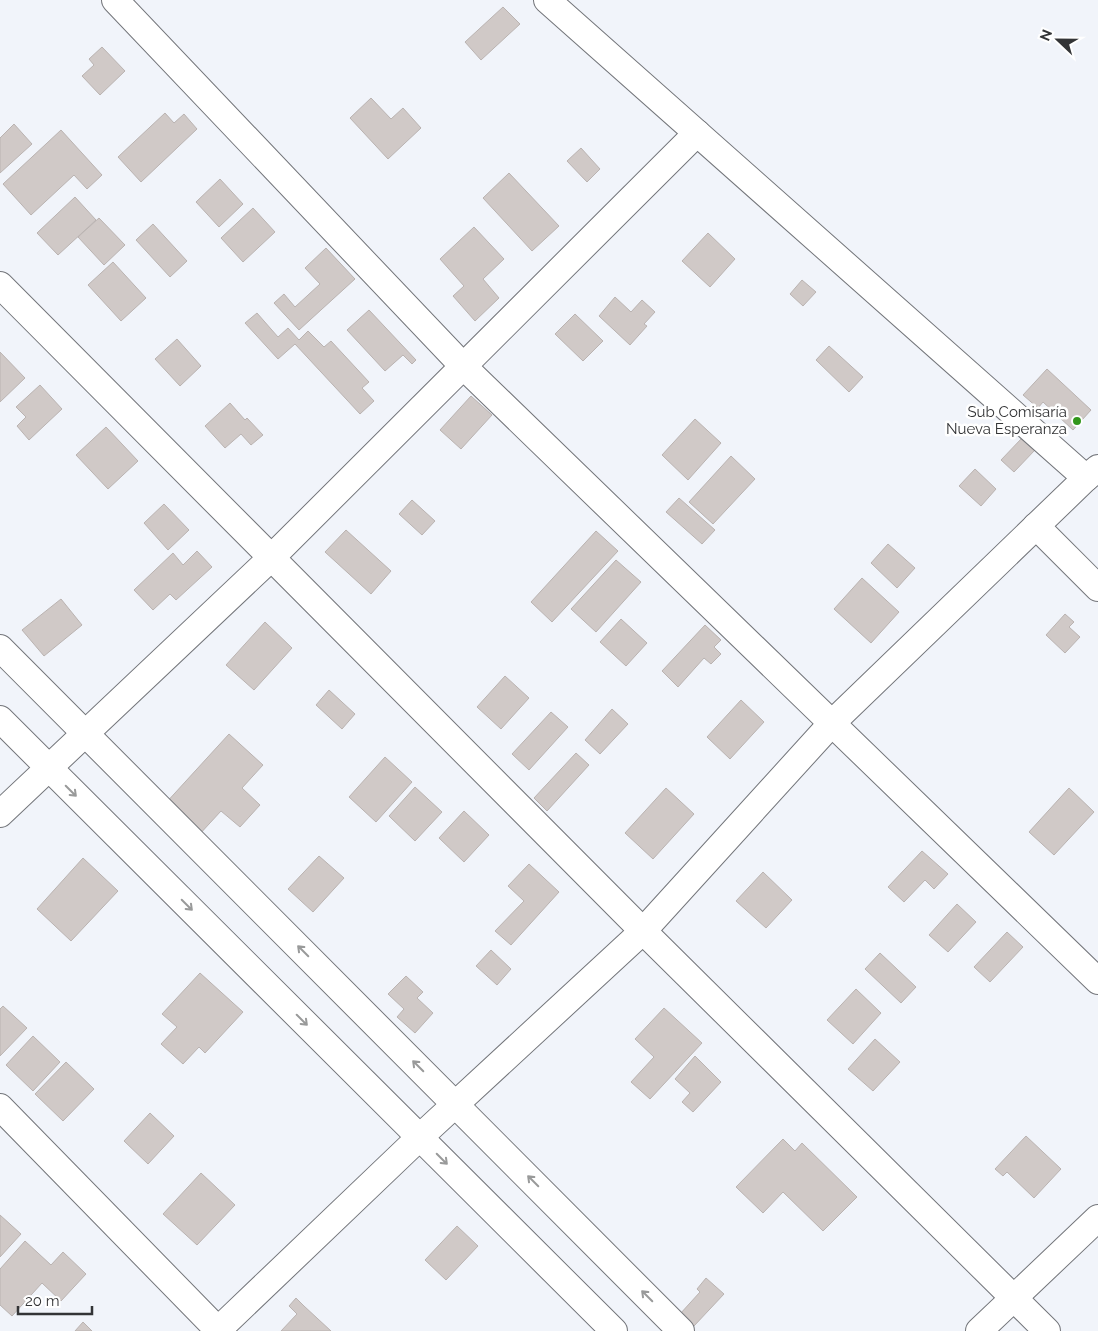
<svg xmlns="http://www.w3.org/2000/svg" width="1098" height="1331" font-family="Raleway,sans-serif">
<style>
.building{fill:#d0c9c7;stroke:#bab3b1}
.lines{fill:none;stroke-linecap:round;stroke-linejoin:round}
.minor-casing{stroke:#73757a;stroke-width:28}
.minor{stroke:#fff;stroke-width:26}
.oneway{stroke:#999a9a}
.poi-dot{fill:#32961b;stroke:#fff;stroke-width:2}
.labels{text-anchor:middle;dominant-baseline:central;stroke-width:5;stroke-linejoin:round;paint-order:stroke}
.poi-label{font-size:15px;fill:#333436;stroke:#fff;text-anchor:end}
</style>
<rect width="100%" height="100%" fill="#f1f4fa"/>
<g class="building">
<polygon points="503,7 520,24 481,60 465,42"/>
<polygon points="102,47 125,71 100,95 82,76 94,65 89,59"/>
<polygon points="371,98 391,119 403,108 421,128 388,159 350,118"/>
<polygon points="165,113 174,123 184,114 197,129 141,182 118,157"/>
<polygon points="14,124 32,144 0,173 0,138"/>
<polygon points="61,130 102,175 87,189 74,175 31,215 3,184"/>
<polygon points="581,148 600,169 587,182 567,161"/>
<polygon points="509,173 559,226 532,251 483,198"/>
<polygon points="220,179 243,204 219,227 196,202"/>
<polygon points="75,197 96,220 58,255 37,233"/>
<polygon points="253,208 275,232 243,262 221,238"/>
<polygon points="99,218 125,245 104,265 78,237"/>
<polygon points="153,224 187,261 170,277 136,240"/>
<polygon points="474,227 504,259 483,279 499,298 475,321 453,296 464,286 440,259"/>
<polygon points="708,233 735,259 710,287 682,261"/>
<polygon points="326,248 355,279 299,330 274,303 284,294 295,307 320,284 305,268"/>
<polygon points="113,262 146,298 121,321 88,285"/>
<polygon points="802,280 816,292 803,306 790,294"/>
<polygon points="615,297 631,312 642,300 655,312 644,324 647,326 630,345 599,316"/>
<polygon points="369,310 416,360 412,364 403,355 385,371 347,330"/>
<polygon points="257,313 278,337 288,328 299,340 308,331 324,347 331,341 369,382 362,388 374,401 360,414 295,344 278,359 245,323"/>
<polygon points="575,314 603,341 583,361 555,334"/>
<polygon points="177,339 201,366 180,386 155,359"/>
<polygon points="829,346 863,377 849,392 816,360"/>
<polygon points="0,352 25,378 0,402"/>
<polygon points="1047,369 1091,410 1073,430 1043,402 1038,408 1023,395"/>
<polygon points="40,385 62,409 29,440 17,426 26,417 16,407"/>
<polygon points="471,396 492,415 461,449 440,430"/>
<polygon points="230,403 245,420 247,418 263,435 251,445 241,434 225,448 205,426"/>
<polygon points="695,419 721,443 688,480 662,455"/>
<polygon points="106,427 138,461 108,489 76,455"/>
<polygon points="1022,438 1035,450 1014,472 1001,460"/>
<polygon points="731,456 755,479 713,524 689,502"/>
<polygon points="975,469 996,489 981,506 959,486"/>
<polygon points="679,498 715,530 702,544 666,512"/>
<polygon points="412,500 435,521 422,535 399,514"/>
<polygon points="164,504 189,530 168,550 144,523"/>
<polygon points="346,530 391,571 371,594 325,552"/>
<polygon points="596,531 618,551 552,622 531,602"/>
<polygon points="888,544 915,568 897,588 871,563"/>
<polygon points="197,551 212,567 176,600 170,594 153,610 134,590 173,553 183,565"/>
<polygon points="616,560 641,582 596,632 571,609"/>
<polygon points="862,578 899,612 871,643 834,609"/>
<polygon points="61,599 82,625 44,656 22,630"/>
<polygon points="1065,614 1074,622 1069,627 1080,637 1065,653 1046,635"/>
<polygon points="621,619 647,643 626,666 600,642"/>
<polygon points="265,622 292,648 254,690 226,665"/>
<polygon points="705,625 721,640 714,647 721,654 711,664 704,658 678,687 662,671"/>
<polygon points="505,676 529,698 501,729 477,707"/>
<polygon points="329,690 355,714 342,729 316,705"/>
<polygon points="741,700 764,722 730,759 707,737"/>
<polygon points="612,709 628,724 600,754 585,740"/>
<polygon points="551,712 568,727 529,770 512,754"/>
<polygon points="229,734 263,765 242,788 260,805 240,827 221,811 198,836 164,805"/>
<polygon points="576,753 589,765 547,811 534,798"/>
<polygon points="385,757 412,782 376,822 349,797"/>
<polygon points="415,787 442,812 415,841 389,816"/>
<polygon points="666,788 694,814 653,859 625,833"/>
<polygon points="1069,788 1094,812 1054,855 1029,832"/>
<polygon points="464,811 489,835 464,862 439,838"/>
<polygon points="922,851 948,874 934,889 925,880 904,902 888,887"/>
<polygon points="319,856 344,878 313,912 288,889"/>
<polygon points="83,858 118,891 71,941 37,909"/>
<polygon points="529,864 559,892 511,945 495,931 524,901 508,886"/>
<polygon points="763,872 792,900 766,928 736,901"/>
<polygon points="957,904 976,922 948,952 929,935"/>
<polygon points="1007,932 1023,947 990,982 974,967"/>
<polygon points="491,950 511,969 497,985 476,966"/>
<polygon points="880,953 916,987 901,1003 865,969"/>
<polygon points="200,973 243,1012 205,1053 199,1047 183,1064 161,1044 177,1027 162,1014"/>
<polygon points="406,976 423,992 417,998 433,1013 415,1033 397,1017 404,1009 388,994"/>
<polygon points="856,989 881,1013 853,1044 827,1020"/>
<polygon points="3,1006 27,1028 0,1056 0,1009"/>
<polygon points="664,1008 702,1043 650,1099 631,1082 654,1057 635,1039"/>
<polygon points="33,1036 60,1062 33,1091 6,1065"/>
<polygon points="875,1039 900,1062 873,1091 848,1069"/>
<polygon points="695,1056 721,1082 693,1112 682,1102 690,1093 675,1079"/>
<polygon points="66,1062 94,1089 63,1121 35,1094"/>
<polygon points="150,1113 174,1136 148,1164 124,1141"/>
<polygon points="1026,1136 1061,1169 1034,1198 1007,1172 1003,1176 995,1169"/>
<polygon points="783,1139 795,1151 802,1143 857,1197 823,1231 783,1192 763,1213 736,1187"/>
<polygon points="201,1173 235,1205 197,1245 163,1214"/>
<polygon points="0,1215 21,1234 0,1257"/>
<polygon points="457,1226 478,1246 446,1280 425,1260"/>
<polygon points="25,1241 51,1265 63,1252 86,1274 61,1301 42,1283 12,1316 0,1305 0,1269"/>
<polygon points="706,1278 724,1294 694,1326 680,1314 700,1292 697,1289"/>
<polygon points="296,1298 304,1306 331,1331 281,1331 297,1314 289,1306"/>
<polygon points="83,1322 92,1331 75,1331"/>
</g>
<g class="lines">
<defs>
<g id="minor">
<polyline points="115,0 463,366 1098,981"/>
<polyline points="547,0 1086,478"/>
<polyline points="0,285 643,931 1047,1331"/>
<polyline points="1036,526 1098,588"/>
<polyline points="0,648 681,1331"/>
<polyline points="0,719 614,1331"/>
<polyline points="0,814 271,558 697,133"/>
<polyline points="0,1107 219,1331"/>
<polyline points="218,1330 420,1137 643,931 832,723 1086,478 1098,468"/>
<polyline points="979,1331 1098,1218"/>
</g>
</defs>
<use href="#minor" class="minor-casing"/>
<use href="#minor" class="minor"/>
</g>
<defs><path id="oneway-shaft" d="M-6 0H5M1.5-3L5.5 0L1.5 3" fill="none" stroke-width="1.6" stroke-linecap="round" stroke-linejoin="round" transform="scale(1.25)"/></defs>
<g class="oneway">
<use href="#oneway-shaft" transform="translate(71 791) rotate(45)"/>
<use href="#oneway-shaft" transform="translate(187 905) rotate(45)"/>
<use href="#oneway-shaft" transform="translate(303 951) rotate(-135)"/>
<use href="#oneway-shaft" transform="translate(302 1020) rotate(45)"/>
<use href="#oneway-shaft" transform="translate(418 1066) rotate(-135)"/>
<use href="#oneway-shaft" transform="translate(442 1159) rotate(45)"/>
<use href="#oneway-shaft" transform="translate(533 1181) rotate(-135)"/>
<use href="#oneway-shaft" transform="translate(647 1296) rotate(-135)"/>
</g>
<circle class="poi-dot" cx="1077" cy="421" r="5"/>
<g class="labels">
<g class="poi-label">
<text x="1067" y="412">Sub Comisaría<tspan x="1067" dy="17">Nueva Esperanza</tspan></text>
</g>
</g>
<g transform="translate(1058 40) rotate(292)" stroke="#ffffff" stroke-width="4" paint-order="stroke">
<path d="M0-4L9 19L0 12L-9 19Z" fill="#333436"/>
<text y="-8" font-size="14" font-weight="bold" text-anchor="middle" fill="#333436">N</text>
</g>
<path d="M18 1306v8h74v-8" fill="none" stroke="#333436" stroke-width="2.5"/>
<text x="25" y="1306" font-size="15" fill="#333436" stroke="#ffffff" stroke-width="4" paint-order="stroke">20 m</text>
</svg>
